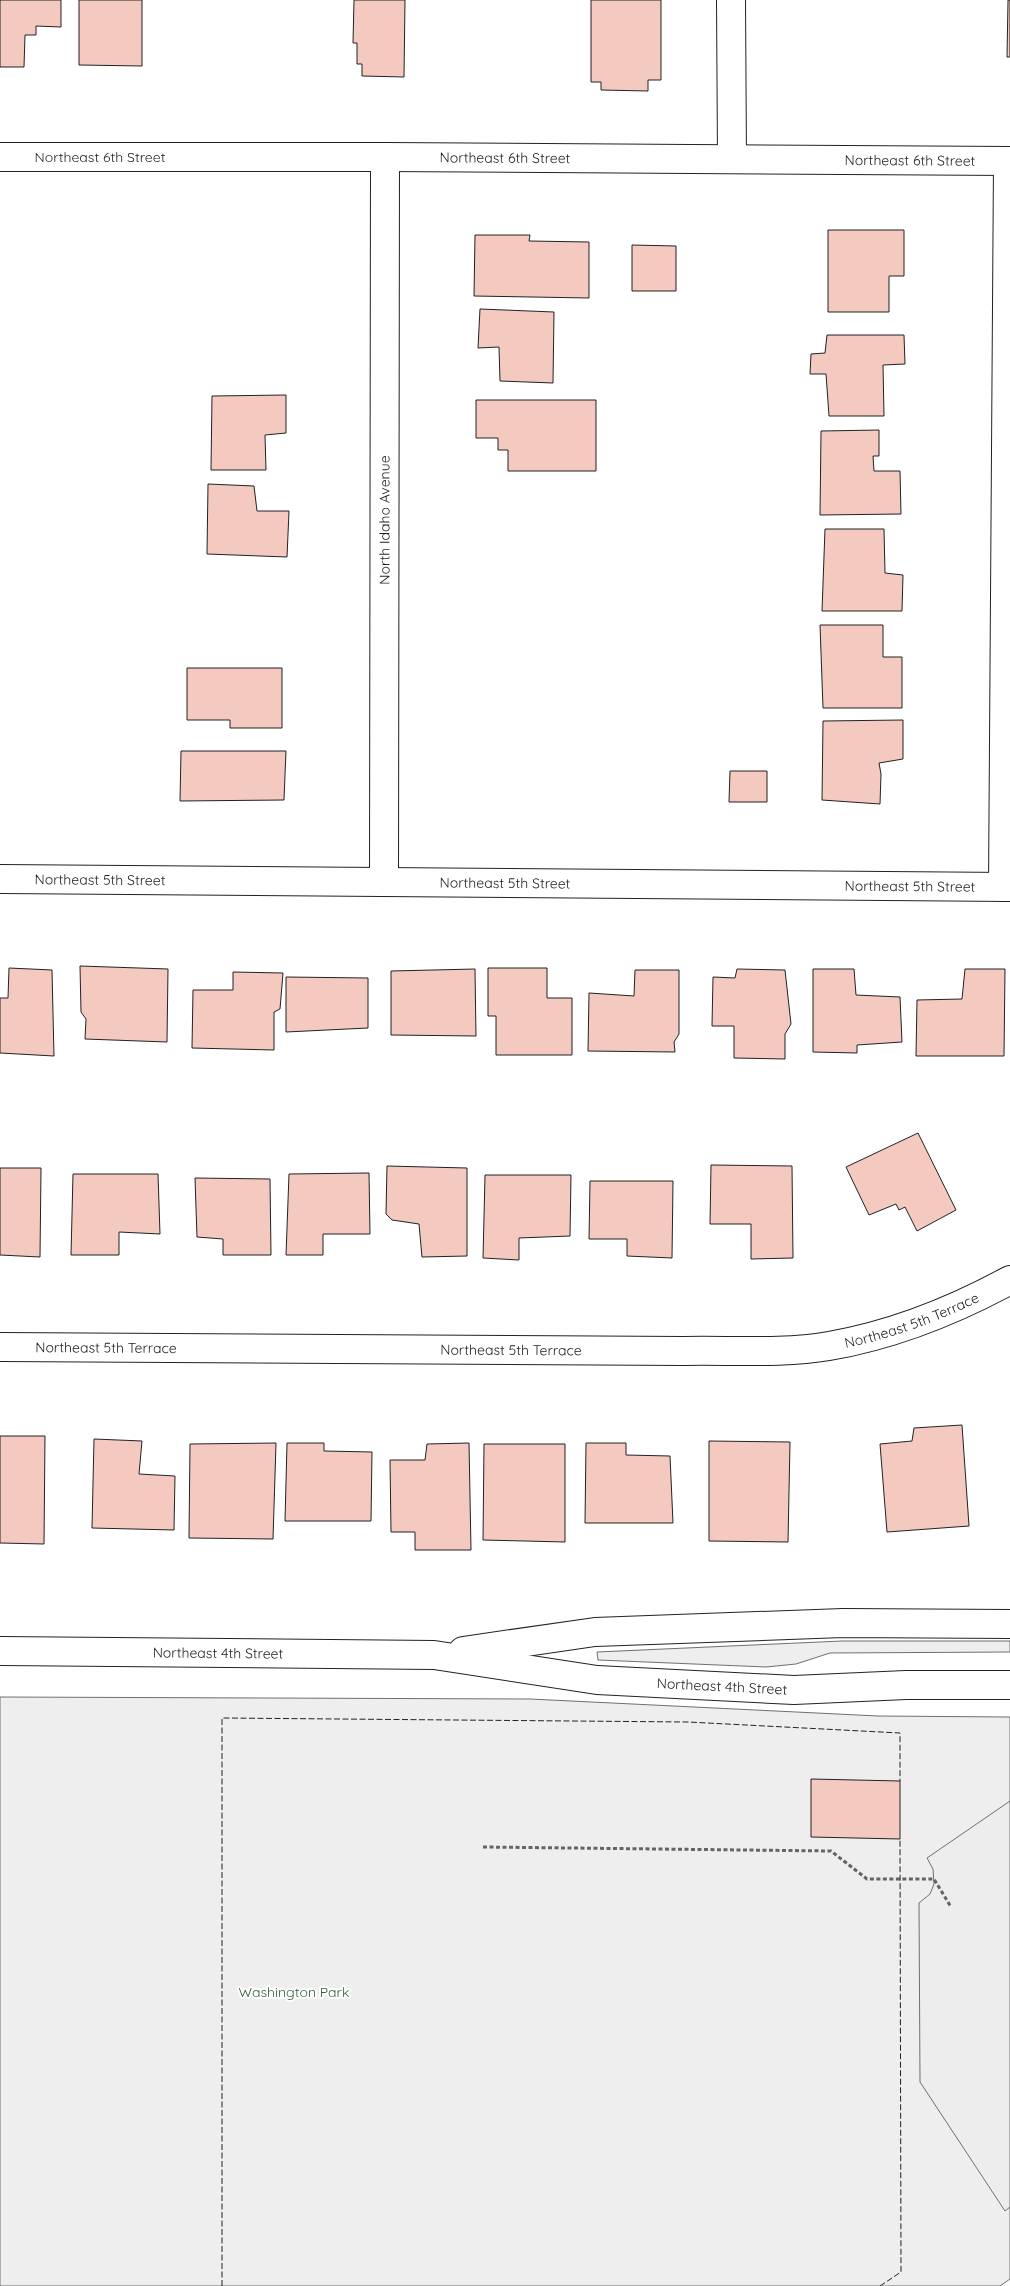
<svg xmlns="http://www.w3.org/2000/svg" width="1010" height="2286" font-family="Quicksand,sans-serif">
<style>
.green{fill:#eee;stroke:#6f6f6f}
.parking{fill:#ededed;stroke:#6f6f6f}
.building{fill:#f3c9c0;stroke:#222}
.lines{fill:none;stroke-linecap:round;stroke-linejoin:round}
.minor-casing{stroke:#222;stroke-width:30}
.secondary-casing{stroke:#222;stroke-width:30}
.path{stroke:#646464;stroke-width:3;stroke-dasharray:4 2.5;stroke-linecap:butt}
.minor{stroke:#fff;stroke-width:28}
.secondary{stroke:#fff;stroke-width:28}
.fence{stroke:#222;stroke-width:1;stroke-dasharray:6 2.5;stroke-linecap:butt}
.labels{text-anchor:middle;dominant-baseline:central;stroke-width:4;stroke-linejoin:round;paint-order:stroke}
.street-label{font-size:14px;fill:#222;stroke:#fff}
.park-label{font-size:14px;fill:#2f5e38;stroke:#fff}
</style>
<rect width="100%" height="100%" fill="#fff"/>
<g class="green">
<polygon points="842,1641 1010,1641 1010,1652 830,1653 796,1664 766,1667 598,1660 597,1652"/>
<polygon points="0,1697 530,1699 878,1716 1010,1717 1010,2279 1000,2286 0,2286"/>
</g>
<polygon class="parking" points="1010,1801 1010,2207 1005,2211 920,2082 919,1903 930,1894 934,1884 933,1869 927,1858"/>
<g class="building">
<polygon points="0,0 61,0 61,27 36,26 36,35 25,35 24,67 0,67"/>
<polygon points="79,0 142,0 142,66 79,65"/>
<polygon points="354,0 405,0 404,77 362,76 362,64 357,64 357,43 353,43"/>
<polygon points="591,0 661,0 661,80 648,80 648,91 601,90 601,82 591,82"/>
<polygon points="1008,0 1010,0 1010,57 1007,57"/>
<polygon points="828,230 904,230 904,276 889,276 889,312 828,312"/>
<polygon points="475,235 530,235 529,241 589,242 589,298 474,296"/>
<polygon points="632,245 676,246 676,291 632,291"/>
<polygon points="480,309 554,312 553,383 500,381 499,347 478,348"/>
<polygon points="827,335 904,335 905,364 883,365 884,416 829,416 826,374 810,374 811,354 825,353"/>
<polygon points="286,395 286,433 265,435 266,470 211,470 212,396"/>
<polygon points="476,400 596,400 596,471 508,471 508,450 498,450 498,438 476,438"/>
<polygon points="879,430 879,456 873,456 874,471 900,471 901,514 820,515 821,431"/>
<polygon points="208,484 254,486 257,511 289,511 287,557 207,554"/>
<polygon points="825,529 884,529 885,573 903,575 902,611 822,611"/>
<polygon points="820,625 883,625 883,657 902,657 902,708 823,708"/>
<polygon points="187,668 282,668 282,728 230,728 230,720 187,720"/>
<polygon points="903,720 903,759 879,763 881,774 880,804 822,800 823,721"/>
<polygon points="181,751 286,751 284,800 180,801"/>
<polygon points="730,771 767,771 767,802 729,802"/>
<polygon points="80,966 168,969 167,1042 85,1039 86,1019 81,1012"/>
<polygon points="9,968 52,970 54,1056 0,1053 0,998 8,998"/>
<polygon points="488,968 547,968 547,998 572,998 572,1055 496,1055 496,1016 488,1016"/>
<polygon points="475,969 476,1036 391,1035 391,971"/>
<polygon points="737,969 785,970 791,1024 785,1034 785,1059 734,1058 734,1026 712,1026 713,977 735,978"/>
<polygon points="813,969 854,969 856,995 900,997 902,1042 857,1045 857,1053 813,1052"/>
<polygon points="965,969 1005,969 1004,1056 916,1056 917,1000 962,999"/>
<polygon points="635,970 679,970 679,1034 674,1042 675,1052 588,1051 589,993 634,996"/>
<polygon points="233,972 283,973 280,1009 274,1012 274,1050 192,1048 193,990 233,990"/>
<polygon points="286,977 368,978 368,1028 286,1032"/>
<polygon points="918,1133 956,1210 917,1231 905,1207 899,1210 896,1204 869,1215 846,1167"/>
<polygon points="711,1165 792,1166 793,1258 751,1259 751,1224 710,1224"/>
<polygon points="387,1166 467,1168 467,1256 422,1257 419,1224 392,1220 386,1214"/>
<polygon points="0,1168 41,1168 40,1257 0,1255"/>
<polygon points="369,1173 370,1234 323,1234 323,1255 286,1255 289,1174"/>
<polygon points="73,1174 158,1174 160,1234 119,1232 119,1255 71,1255"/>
<polygon points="485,1175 571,1175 570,1236 519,1238 519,1260 483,1258"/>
<polygon points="195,1178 270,1179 271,1255 223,1255 223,1239 197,1237"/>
<polygon points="590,1181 673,1181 672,1258 627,1256 627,1239 589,1239"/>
<polygon points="962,1425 969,1526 887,1532 880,1444 912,1441 914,1428"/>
<polygon points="0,1436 45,1436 44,1544 0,1543"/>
<polygon points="94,1439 142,1441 139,1474 175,1476 174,1530 92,1528"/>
<polygon points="709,1441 790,1442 788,1542 709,1541"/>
<polygon points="276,1443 273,1539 189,1538 190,1444"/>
<polygon points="287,1443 324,1443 324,1451 372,1452 371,1521 285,1521"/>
<polygon points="469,1443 471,1550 415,1550 415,1532 391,1532 390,1460 425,1460 427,1444"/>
<polygon points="586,1443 626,1443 626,1455 670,1456 673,1523 585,1523"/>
<polygon points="484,1444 565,1444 565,1542 483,1540"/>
<polygon points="811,1779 900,1781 900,1839 811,1837"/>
</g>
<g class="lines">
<defs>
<g id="minor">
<polyline points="731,0 732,159"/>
<path id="s1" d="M 0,157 L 385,157 L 1010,161"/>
<path id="s2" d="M 0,879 L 1010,887"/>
<path id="s3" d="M 384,882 L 385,157"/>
<polyline points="1003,887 1008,161"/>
<path id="s4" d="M 0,1347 L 684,1351 C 732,1350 782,1354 829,1346 C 893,1335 953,1311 1010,1280"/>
</g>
<g id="secondary">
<path id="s5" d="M 0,1651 L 434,1655 L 597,1680 L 794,1690 L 906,1685 L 1010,1685"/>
<polyline points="463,1651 595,1632 843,1623 1010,1624"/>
</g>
</defs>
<use href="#minor" class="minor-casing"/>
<use href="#secondary" class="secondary-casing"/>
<polyline class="path" points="483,1847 831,1851 867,1879 934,1879 951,1907"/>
<use href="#minor" class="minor"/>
<use href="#secondary" class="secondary"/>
<g class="fence">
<polyline points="222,2286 222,1718 688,1722 900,1733 900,1781"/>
<polyline points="880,2286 901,2272 900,1839"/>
</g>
</g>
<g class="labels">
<g class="street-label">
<text stroke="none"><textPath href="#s1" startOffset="100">Northeast 6th Street</textPath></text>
<text stroke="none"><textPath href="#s1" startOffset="505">Northeast 6th Street</textPath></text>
<text stroke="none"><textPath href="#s1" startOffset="910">Northeast 6th Street</textPath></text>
<text stroke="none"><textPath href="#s3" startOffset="362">North Idaho Avenue</textPath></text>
<text stroke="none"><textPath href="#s2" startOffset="100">Northeast 5th Street</textPath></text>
<text stroke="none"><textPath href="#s2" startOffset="505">Northeast 5th Street</textPath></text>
<text stroke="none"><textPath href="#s2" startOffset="910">Northeast 5th Street</textPath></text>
<text stroke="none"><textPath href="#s4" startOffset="916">Northeast 5th Terrace</textPath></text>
<text stroke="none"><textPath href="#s4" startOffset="106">Northeast 5th Terrace</textPath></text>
<text stroke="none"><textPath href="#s4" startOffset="511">Northeast 5th Terrace</textPath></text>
<text stroke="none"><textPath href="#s5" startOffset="218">Northeast 4th Street</textPath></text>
<text stroke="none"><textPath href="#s5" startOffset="724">Northeast 4th Street</textPath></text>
</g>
<g class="park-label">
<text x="294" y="1992">Washington Park</text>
</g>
</g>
</svg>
